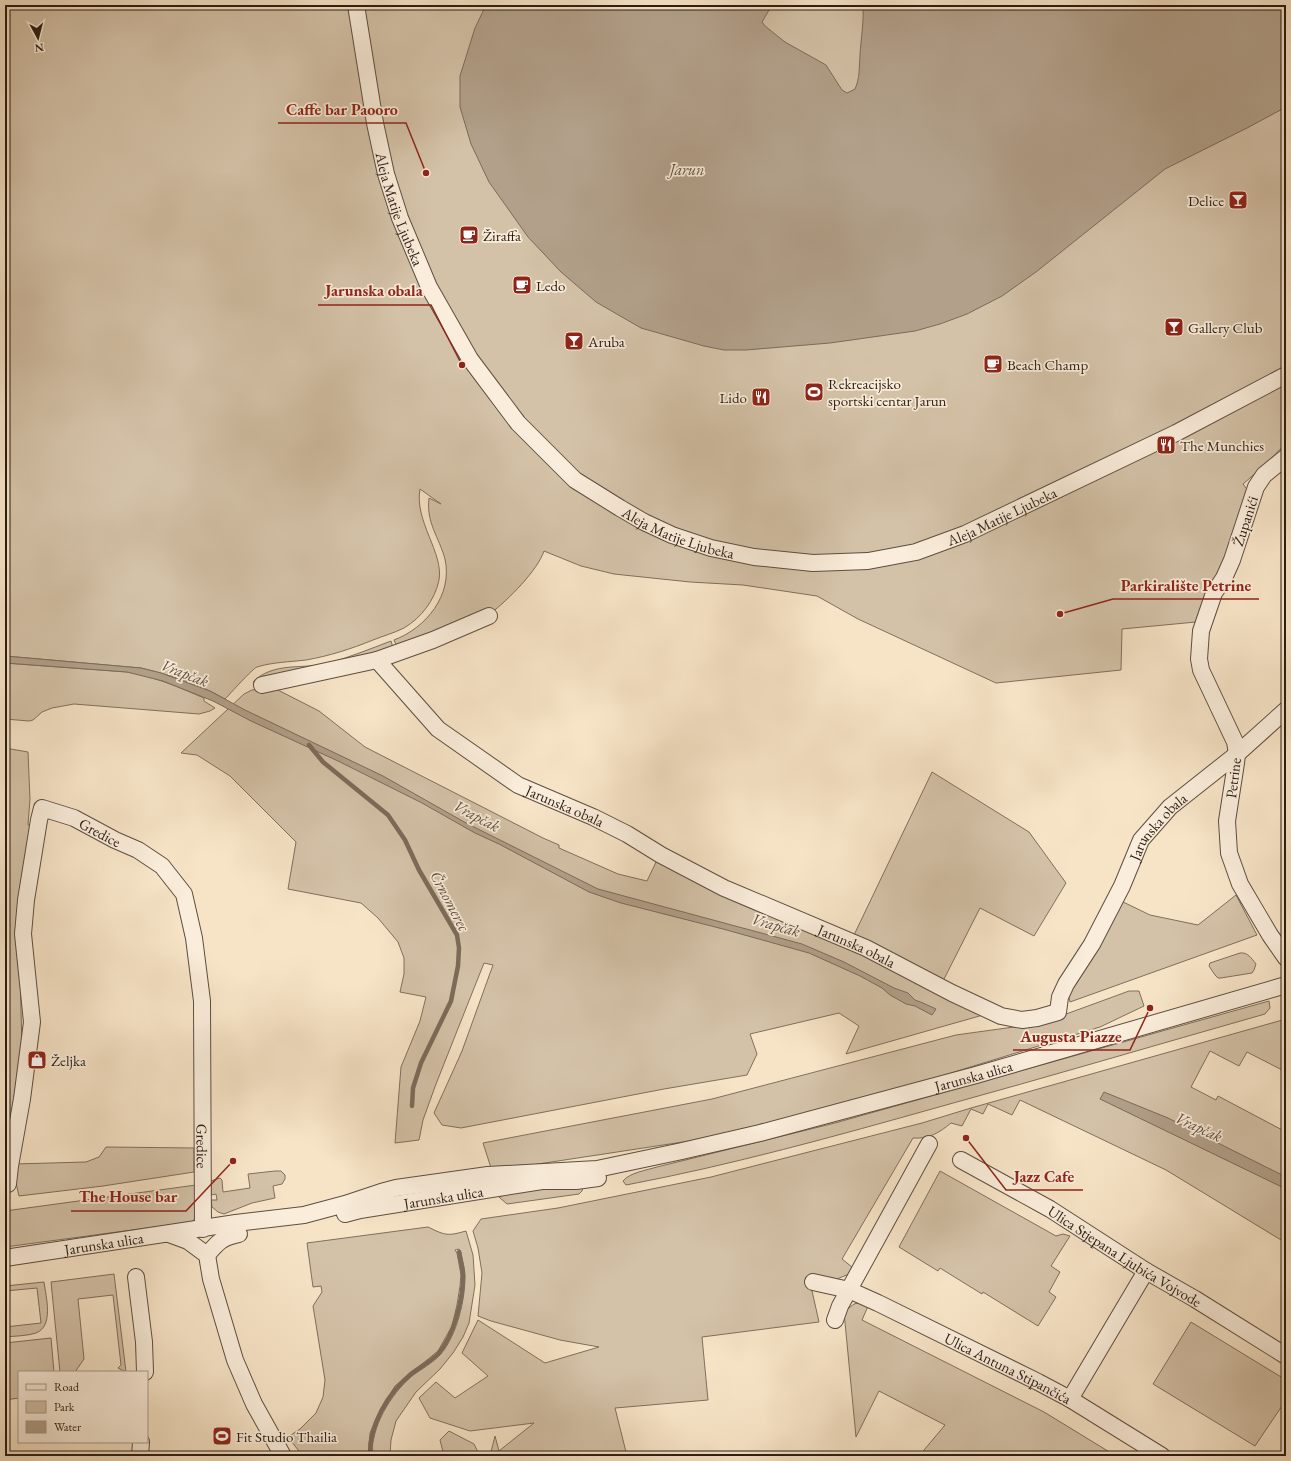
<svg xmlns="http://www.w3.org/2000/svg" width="1291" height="1461" font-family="'EB Garamond',serif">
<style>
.green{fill:#d4c2a8;stroke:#806f5e}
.water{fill:#b2a08a;stroke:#7c6b5a}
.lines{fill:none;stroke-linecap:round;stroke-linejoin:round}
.stream{stroke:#7c6b5a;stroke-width:4.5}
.minor-casing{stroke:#5e4e40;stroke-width:18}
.minor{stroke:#faeddb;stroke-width:16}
.labels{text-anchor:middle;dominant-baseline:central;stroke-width:3.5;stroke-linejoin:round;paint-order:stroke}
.poi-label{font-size:15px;fill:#2b1c13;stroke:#faeddb;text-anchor:start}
.street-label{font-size:15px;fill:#2b1c13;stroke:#faeddb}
.water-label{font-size:16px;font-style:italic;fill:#615143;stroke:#faeddb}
.leader{fill:none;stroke:#8f2418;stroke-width:1.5}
.callout-dot{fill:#8f2418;stroke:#faeddb;stroke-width:1.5}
.callout-label{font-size:16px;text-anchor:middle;font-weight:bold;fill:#8f2418;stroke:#faeddb;stroke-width:3.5;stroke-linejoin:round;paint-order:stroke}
</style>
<rect width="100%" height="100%" fill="#f7e4c7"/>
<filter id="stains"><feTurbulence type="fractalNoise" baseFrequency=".005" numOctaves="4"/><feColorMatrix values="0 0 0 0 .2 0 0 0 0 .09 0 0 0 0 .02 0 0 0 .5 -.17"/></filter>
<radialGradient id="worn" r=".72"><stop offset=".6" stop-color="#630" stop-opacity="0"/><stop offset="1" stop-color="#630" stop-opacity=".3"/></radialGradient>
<g class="green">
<path d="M 5,5 L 1286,5 L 1286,443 L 1266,464 L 1243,484 L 1249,492 L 1223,568 L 1196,622 L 1122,629 L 1121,670 L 996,683 L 858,619 L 817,596 L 743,585 L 690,582 L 614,574 L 581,566 L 544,551 C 537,571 509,599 491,613 L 398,649 L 394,640 C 426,628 453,595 445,559 C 439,537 426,523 429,498 L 441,504 L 420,489 C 414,521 444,553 439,580 C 435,600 421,618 404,628 C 394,633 383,636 373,640 C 351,649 329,656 306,660 C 290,662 273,662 257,667 C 252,669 231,693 225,699 C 199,684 170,675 141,668 L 5,656 Z"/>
<path d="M 391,641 L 394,651 L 260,683 L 253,682 C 274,661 303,670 329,663 C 350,657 370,649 391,641 Z"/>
<path d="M 5,663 L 127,672 C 156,677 178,687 204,698 L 204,701 L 215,708 L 210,711 L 199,714 L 74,704 L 52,708 L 42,712 L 33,720 L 29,721 L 5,719 Z"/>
<polygon points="272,687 319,711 365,747 543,838 559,845 559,848 618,874 647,881 658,858 790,918 983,1015 846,1054 859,1026 839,1013 750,1034 757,1054 747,1075 664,1089 461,1128 442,1125 434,1113 462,1051 493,965 484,963 436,1084 423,1120 419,1140 395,1143 401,1067 420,1021 426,997 400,992 404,974 404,958 398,942 378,918 361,903 288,889 296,842 230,776 197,755 181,753 244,694 252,690"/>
<polygon points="5,748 28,752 30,799 28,825 32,826 19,936 22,1047 5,1154"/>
<polygon points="932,772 1029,832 1066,883 1034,936 980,908 943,981 854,935"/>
<polygon points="1236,895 1257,935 1070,1002 1068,994 1119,900 1150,915 1198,925"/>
<path d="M 1240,953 C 1248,952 1251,958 1256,964 L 1254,970 L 1252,973 L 1221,978 L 1218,978 L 1215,975 L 1209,966 L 1210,963 Z"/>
<polygon points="1129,991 1139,991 1144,1006 1100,1027 938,1077 756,1128 696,1140 492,1171 483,1143 712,1099 956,1035 1028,1025 1058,1017"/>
<path d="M 1269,1001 L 1270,1008 L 1265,1014 C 1156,1045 1048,1077 939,1107 C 836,1136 732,1165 626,1185 L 623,1181 C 629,1173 647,1170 657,1167 L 835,1123 Z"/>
<path d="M 1286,1019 L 1286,1072 L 1247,1052 L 1239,1066 L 1210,1051 L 1191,1087 L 1216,1100 L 1218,1096 L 1286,1132 L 1286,1243 L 1166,1170 L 1020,1100 L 1012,1115 L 988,1104 L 983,1114 L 971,1109 L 962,1126 L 951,1123 C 939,1133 929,1139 913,1138 L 842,1259 L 852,1267 L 849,1274 L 837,1279 L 812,1274 L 810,1282 L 819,1322 L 702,1337 L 708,1400 L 615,1408 L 627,1456 L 490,1456 L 495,1436 L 499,1451 L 534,1423 L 470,1431 L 430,1418 L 419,1398 L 436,1382 L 455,1398 L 488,1376 L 462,1353 L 478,1320 L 545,1363 L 599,1347 L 560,1340 L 491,1321 L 478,1316 L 482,1273 L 478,1248 L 473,1231 L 481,1219 L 558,1208 L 711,1177 L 922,1123 L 971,1108 Z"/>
<polygon points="106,1147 194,1148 194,1172 103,1186 19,1196 14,1174 14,1164 86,1162 99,1157"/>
<polygon points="275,1171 281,1171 285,1175 285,1179 282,1184 273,1186 275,1198 252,1203 224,1214 218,1212 212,1207 211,1200 217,1200 216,1194 211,1195 211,1181 220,1178 222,1180 223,1192 250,1188 248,1174"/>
<polygon points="940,1171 1056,1236 1063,1234 1070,1236 1051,1266 1060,1272 1049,1292 1056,1297 1038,1326 983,1292 982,1294 940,1268 938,1271 899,1247"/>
<polygon points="196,1185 197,1216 192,1222 5,1247 5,1211"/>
<polygon points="583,1187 582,1191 579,1194 507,1204 499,1197 518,1190"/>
<path d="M 428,1227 C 446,1236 448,1236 466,1231 L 473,1255 L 475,1285 L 469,1323 L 463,1337 L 453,1353 L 440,1369 L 416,1392 L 396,1421 L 391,1440 L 390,1456 L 372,1456 C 371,1427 390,1395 412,1376 C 421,1369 433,1363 441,1354 C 457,1334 465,1301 465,1276 C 465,1268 462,1260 461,1252 L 459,1249 L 455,1250 L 457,1253 L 461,1275 L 460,1286 L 457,1305 L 452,1326 L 438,1351 L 395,1386 L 378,1415 L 370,1433 L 368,1456 L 309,1456 L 306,1452 L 302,1455 L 288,1437 L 300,1429 L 316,1413 L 323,1397 L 325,1380 L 313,1306 L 322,1292 L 321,1286 L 313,1287 L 307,1243 Z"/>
<polygon points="114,1274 126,1372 118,1368 121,1365 113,1295 78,1299 84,1359 75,1372 60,1372 51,1282"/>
<path d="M 44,1282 C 46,1297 54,1326 36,1333 C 27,1336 15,1336 5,1337 L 5,1327 L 41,1323 L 37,1288 L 5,1291 L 5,1286 Z"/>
<polygon points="862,1302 869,1304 862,1320 1044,1412 1116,1456 919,1456 945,1425 879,1391 856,1437 844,1312 854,1304"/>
<polygon points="1191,1322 1286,1380 1286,1400 1255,1446 1153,1384"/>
<polygon points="51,1338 54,1372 19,1372 19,1398 5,1400 5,1343"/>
<polygon points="449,1431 474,1444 480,1456 444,1456 440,1440"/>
</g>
<g class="water">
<path d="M 486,5 L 772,5 L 762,22 L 765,26 L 785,42 L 826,65 L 842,90 L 847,93 L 855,89 C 860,78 859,67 860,55 C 861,38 864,22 863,5 L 1286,5 L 1286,107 L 1249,127 L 1165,169 L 1036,272 L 1002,296 L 967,314 L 940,324 L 915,331 L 830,343 L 746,350 L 724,350 L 704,346 L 641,328 L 596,302 L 561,272 L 528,237 L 489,182 L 471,144 L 460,107 L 460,76 L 475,28 Z"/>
<polygon points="5,656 141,668 161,673 210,691 245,710 383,776 466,823 598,889 802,944 844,962 894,988 908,993 915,1000 923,1003 936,1009 932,1015 915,1006 906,1004 890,995 882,988 860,976 809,953 723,929 621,903 589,892 499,844 475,833 422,803 338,761 251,721 213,701 163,681 127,672 5,663"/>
<polygon points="1104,1092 1168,1118 1286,1177 1286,1189 1100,1099"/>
</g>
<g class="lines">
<g class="stream">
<polyline points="309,745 323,762 388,815 405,840 419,870 457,935 459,948 458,966 451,1001 421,1063 413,1088 412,1106"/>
<path d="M 370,1456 C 369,1425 388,1393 411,1374 C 420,1367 430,1362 438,1354 C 454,1336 463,1299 463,1276 C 463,1268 460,1260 459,1252"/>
</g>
<defs>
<g id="minor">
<path id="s1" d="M 356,5 L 375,123 L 386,174 L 400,218 L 429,287 L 470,359 L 518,423 L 575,480 L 620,508 L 644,522 L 672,535 L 711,548 L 754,557 L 813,563 L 868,561 L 916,552 L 965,534 L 1176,433 L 1286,375"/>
<polyline points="1286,457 1264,475 1256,487 1232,560 1224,578 1214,593 1201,631 1199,659 1201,670 1235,742 1237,754 1236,763 1227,821 1229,853 1240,884 1270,935 1286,958"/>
<path id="s2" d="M 377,660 L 438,729 L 518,785 L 593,817 L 627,834 L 661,855 L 724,888 L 866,948 L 952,993 L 1001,1016 L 1022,1020 L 1037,1018 L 1058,1012 L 1060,997 L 1066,984 L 1092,944 L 1122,886 L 1141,840 L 1170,807 L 1237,754 L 1286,710"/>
<polyline points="262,685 377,660 433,640 489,616"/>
<path id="s3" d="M 961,1160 L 1050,1209 L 1146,1271 L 1195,1299 L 1286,1356"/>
<path id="s4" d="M 8,1184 L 10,1166 L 22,1099 L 32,1022 L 23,934 L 26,900 L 39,820 L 42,808 L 74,818 L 115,840 L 138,850 L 162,866 L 184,894 L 194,938 L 202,1001 L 203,1229"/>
<path id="s5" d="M 345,1214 L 360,1210 L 542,1181 L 576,1181 L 598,1178"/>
<polyline points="169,1234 188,1241 207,1255 211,1279 235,1360 254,1404 283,1456"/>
<path d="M 207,1255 C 218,1242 221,1238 239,1234"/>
<path id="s6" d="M 5,1258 L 236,1223 L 304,1215 L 345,1204 L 381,1192 L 396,1188 L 488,1175 L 597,1169 L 682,1151 L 760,1133 L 976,1075 L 1286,985"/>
<polyline points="136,1277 144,1342 145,1372"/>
<path id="s7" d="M 813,1282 L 849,1290 L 878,1303 L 1038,1382 L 1070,1399 L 1162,1456"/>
<polyline points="835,1320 840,1306 929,1144"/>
<polyline points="1070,1399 1146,1271"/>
<polyline points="140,1456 141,1442"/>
</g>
</defs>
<use href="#minor" class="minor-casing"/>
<use href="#minor" class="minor"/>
</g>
<defs>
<symbol id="bar-square" viewBox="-11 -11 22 22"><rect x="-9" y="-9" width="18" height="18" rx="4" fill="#8f2418" stroke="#faeddb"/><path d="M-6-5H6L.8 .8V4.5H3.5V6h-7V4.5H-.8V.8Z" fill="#fff"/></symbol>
<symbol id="cafe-square" viewBox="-11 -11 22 22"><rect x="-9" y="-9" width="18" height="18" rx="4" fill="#8f2418" stroke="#faeddb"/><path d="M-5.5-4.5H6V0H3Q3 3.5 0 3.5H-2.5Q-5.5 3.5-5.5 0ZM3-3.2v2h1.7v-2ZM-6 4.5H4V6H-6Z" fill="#fff"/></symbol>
<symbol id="stadium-square" viewBox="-11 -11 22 22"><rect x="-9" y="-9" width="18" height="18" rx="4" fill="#8f2418" stroke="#faeddb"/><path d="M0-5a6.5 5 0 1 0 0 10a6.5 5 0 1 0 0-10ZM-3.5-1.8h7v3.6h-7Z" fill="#fff"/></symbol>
<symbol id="restaurant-square" viewBox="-11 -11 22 22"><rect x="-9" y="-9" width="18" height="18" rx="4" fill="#8f2418" stroke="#faeddb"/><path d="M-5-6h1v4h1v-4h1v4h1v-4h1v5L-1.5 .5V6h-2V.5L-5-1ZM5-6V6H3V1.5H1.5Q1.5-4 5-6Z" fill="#fff"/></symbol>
<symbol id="shop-square" viewBox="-11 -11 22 22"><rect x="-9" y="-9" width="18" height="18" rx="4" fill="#8f2418" stroke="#faeddb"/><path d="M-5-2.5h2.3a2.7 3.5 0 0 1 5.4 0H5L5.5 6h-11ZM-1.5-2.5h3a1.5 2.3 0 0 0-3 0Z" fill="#fff"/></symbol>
</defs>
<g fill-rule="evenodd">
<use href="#bar-square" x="1227" y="189" width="22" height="22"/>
<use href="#cafe-square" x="458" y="224" width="22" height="22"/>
<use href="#cafe-square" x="511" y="274" width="22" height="22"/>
<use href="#bar-square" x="1163" y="316" width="22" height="22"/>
<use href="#bar-square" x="563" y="330" width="22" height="22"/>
<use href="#cafe-square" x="982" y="353" width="22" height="22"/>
<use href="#stadium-square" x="803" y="381" width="22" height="22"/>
<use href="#restaurant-square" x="750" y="386" width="22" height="22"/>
<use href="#restaurant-square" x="1155" y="434" width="22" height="22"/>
<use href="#shop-square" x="26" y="1049" width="22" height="22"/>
<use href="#stadium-square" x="211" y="1425" width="22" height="22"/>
</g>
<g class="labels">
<g class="poi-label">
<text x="1224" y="200" text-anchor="end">Delice</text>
<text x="483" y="235">Žiraffa</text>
<text x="536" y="285">Ledo</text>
<text x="1188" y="327">Gallery Club</text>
<text x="588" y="341">Aruba</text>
<text x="1007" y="364">Beach Champ</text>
<text x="828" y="383">Rekreacijsko<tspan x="828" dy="17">sportski centar Jarun</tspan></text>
<text x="747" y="397" text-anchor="end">Lido</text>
<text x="1180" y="445">The Munchies</text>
<text x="51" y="1060">Željka</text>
<text x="236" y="1436">Fit Studio Thailia</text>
</g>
<g class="street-label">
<text stroke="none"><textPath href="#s1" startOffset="209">Aleja Matije Ljubeka</textPath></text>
<text stroke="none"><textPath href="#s1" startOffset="989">Aleja Matije Ljubeka</textPath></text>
<text transform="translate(1245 521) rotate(-72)">Županići</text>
<text stroke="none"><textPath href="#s1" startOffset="653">Aleja Matije Ljubeka</textPath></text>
<text transform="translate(1233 778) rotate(-83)">Petrine</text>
<text stroke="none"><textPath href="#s2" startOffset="241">Jarunska obala</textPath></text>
<text stroke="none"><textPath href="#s2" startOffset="997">Jarunska obala</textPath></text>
<text stroke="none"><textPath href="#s4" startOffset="443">Gredice</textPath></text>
<text stroke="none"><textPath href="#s2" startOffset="565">Jarunska obala</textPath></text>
<text stroke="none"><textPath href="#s6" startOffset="988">Jarunska ulica</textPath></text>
<text stroke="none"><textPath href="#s4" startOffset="803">Gredice</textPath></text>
<text stroke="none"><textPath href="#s5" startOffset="100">Jarunska ulica</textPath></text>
<text stroke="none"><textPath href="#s6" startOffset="100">Jarunska ulica</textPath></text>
<text stroke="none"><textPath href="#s3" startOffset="190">Ulica Stjepana Ljubića Vojvode</textPath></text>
<text stroke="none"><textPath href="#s7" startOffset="214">Ulica Antuna Stipančića</textPath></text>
</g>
<g class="water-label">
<text x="687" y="169">Jarun</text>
<text transform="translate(185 673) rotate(21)">Vrapčak</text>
<text transform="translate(477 816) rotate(28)">Vrapčak</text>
<text transform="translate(450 901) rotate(62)">Črnomerec</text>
<text transform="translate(776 925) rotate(16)">Vrapčak</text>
<text transform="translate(1199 1127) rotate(25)">Vrapčak</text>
</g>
</g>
<path class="leader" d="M426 173L406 123H278M462 365L431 305H318M1060 614L1113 599H1259M1150 1008L1130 1050H1013M966 1138L1006 1190H1083M233 1161L186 1211H71"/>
<g class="callout-dot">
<circle cx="426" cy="173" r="4"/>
<circle cx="462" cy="365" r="4"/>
<circle cx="1060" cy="614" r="4"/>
<circle cx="1150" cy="1008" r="4"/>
<circle cx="966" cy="1138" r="4"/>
<circle cx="233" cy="1161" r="4"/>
</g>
<g class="callout-label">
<text x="342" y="115">Caffe bar Paooro</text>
<text x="374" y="296">Jarunska obala</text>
<text x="1186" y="591">Parkiralište Petrine</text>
<text x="1071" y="1042">Augusta Piazze</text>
<text x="1044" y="1182">Jazz Cafe</text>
<text x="128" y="1202">The House bar</text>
</g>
<rect width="1291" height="1461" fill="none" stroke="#f7e4c7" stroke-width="20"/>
<rect x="6" y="6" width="1279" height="1449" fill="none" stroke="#2b1c13" stroke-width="2"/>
<rect x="10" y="10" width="1271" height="1441" fill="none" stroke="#2b1c13"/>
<rect x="18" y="1371" width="130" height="72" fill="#faeddb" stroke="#a7998b"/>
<rect x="26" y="1384" width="20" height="6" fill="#faeddb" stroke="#a7998b"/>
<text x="54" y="1391" font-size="12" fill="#2b1c13">Road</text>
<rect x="26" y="1401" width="20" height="12" fill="#d4c2a8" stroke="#a7998b"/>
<text x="54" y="1411" font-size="12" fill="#2b1c13">Park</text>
<rect x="26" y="1421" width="20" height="12" fill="#b2a08a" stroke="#a7998b"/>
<text x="54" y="1431" font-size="12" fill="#2b1c13">Water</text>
<g transform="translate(38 38) rotate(173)" stroke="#faeddb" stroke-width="3" paint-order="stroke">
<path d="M0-3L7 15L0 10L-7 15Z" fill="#2b1c13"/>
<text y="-6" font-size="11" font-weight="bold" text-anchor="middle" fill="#2b1c13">N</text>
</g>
<rect width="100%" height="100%" filter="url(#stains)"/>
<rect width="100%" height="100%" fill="url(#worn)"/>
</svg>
